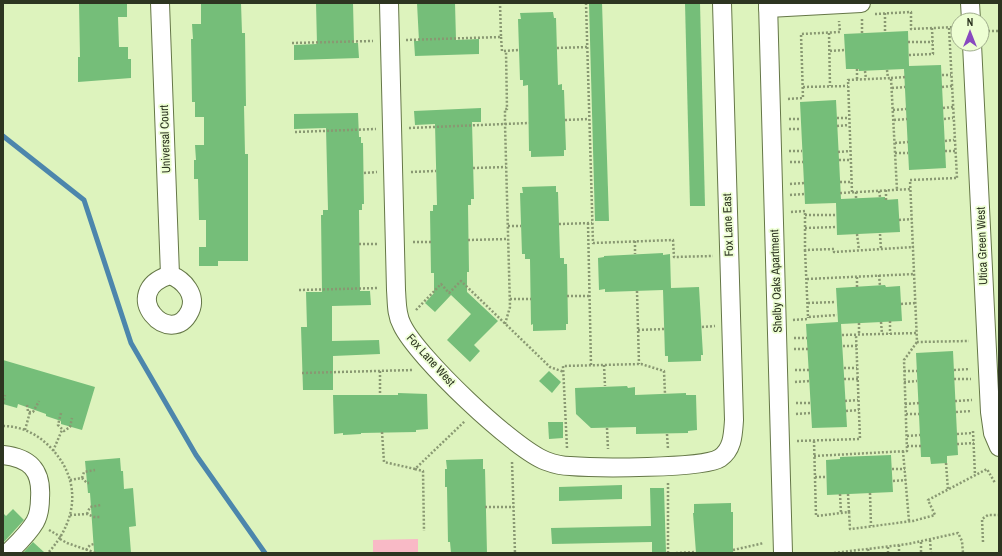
<svg xmlns="http://www.w3.org/2000/svg" width="1002" height="556" font-family="'Archivo Narrow',sans-serif">
<style>
.green{fill:#f9b9c6}
.lines{fill:none;stroke-linecap:round;stroke-linejoin:round}
.stream{stroke:#4c86ac;stroke-width:5}
.building{fill:#75be79}
.minor-casing{stroke:#657747;stroke-width:20}
.path{stroke:#899872;stroke-width:2.5;stroke-dasharray:2 2;stroke-linecap:butt}
.minor{stroke:#fff;stroke-width:18}
.labels{text-anchor:middle;dominant-baseline:central;stroke-width:3.5;stroke-linejoin:round;paint-order:stroke}
.street-label{font-size:12px;fill:#2d3521;stroke:#edfed3}
</style>
<rect width="100%" height="100%" fill="#ddf3bd"/>
<polygon class="green" points="418,539 418,553 373,553 373,540"/>
<g class="lines">
<polyline class="stream" points="3,136 84,200 131,343 196,455 265,553"/>
</g>
<g class="building">
<polygon points="79,3 127,3 127,17 118,17 119,47 128,47 128,59 131,59 131,78 78,82 78,57 80,57"/>
<polygon points="201,3 241,3 242,33 245,33 246,106 244,106 245,154 248,154 248,261 218,261 218,266 199,266 199,247 206,247 206,220 199,220 198,179 194,179 194,160 196,160 195,145 204,145 204,117 195,117 195,102 192,102 191,39 193,39 192,24 201,24"/>
<polygon points="316,3 353,3 354,43 358,43 359,58 294,60 294,45 317,44"/>
<polygon points="417,3 455,3 456,40 479,39 479,54 415,56 414,41 419,41"/>
<polygon points="589,3 602,3 609,221 595,221"/>
<polygon points="685,3 700,3 705,206 690,206"/>
<polygon points="553,12 554,18 556,18 558,85 562,84 562,90 564,90 566,150 564,150 564,156 531,157 531,151 529,151 528,85 523,86 523,80 520,80 518,19 521,19 520,13"/>
<polygon points="908,31 909,66 941,65 946,168 909,170 904,69 859,71 859,69 846,69 844,34"/>
<polygon points="836,100 841,199 885,197 885,200 898,199 900,232 837,235 836,203 805,204 800,102"/>
<polygon points="481,108 481,122 472,122 474,199 471,199 471,205 468,205 469,272 467,272 467,292 498,321 474,345 480,351 470,362 447,340 471,314 451,295 435,312 425,303 434,293 434,273 431,273 430,211 433,211 433,205 437,205 435,124 415,125 414,111"/>
<polygon points="358,113 359,137 361,137 361,143 363,143 364,204 362,204 362,210 359,210 360,291 370,291 371,305 332,306 332,341 379,340 380,354 333,356 333,390 303,390 301,327 307,327 306,292 322,292 321,215 323,215 323,210 328,210 326,128 294,129 294,114"/>
<polygon points="556,186 556,192 558,192 560,258 564,258 564,264 567,264 568,324 566,324 566,330 533,331 533,324 531,325 530,259 525,259 525,254 522,254 520,193 523,193 522,187"/>
<polygon points="663,253 663,255 670,254 671,288 699,287 703,355 701,355 701,361 668,362 668,356 665,356 663,290 605,292 605,289 599,290 598,258 604,257 604,256"/>
<polygon points="885,285 886,287 900,286 902,321 841,324 847,427 812,428 806,324 838,322 836,288"/>
<polygon points="953,351 958,455 947,456 947,463 931,464 930,457 921,457 916,353"/>
<polygon points="3,360 95,387 82,430 61,424 61,421 46,416 46,414 18,404 17,408 3,404"/>
<polygon points="549,371 561,382 552,393 539,381"/>
<polygon points="627,386 628,388 635,387 635,395 686,393 686,395 696,395 697,430 688,431 688,433 636,434 636,427 591,428 576,414 575,388"/>
<polygon points="398,393 427,394 428,429 416,430 416,432 361,433 361,434 343,435 343,433 334,434 333,395 398,395"/>
<polygon points="548,422 563,422 563,438 549,439"/>
<polygon points="891,455 893,492 827,495 826,460 840,459 840,457"/>
<polygon points="120,458 121,471 123,471 124,489 133,488 136,526 129,527 131,553 96,553 94,551 90,493 88,493 85,461"/>
<polygon points="483,459 483,469 485,469 487,553 451,553 450,542 448,542 447,487 445,487 445,469 447,469 446,460"/>
<polygon points="622,485 622,499 559,501 559,487"/>
<polygon points="650,488 664,488 666,553 652,553 652,542 552,544 551,528 651,526"/>
<polygon points="731,503 731,512 733,512 733,553 696,553 693,513 694,513 694,504"/>
<polygon points="13,509 24,520 3,543 3,513 6,516"/>
<polygon points="33,542 45,553 23,553"/>
</g>
<g class="lines">
<defs>
<g id="minor">
<polyline points="160,3 170,275"/>
<path d="M 389,3 L 396,290 C 397,302 396,314 402,325 C 417,357 514,449 546,461 C 554,464 562,466 570,466 C 594,468 704,469 720,458 C 733,449 733,434 734,420 L 722,3"/>
<polyline points="768,3 783,553"/>
<polyline points="970,3 971,20"/>
<polyline points="768,8 861,3"/>
<polyline points="972,44 990,412 993,433 999,447"/>
<path d="M 170,275 C 184,280 197,295 190,311 C 171,351 116,292 170,275 Z"/>
<path d="M 3,455 C 30,458 42,470 40,498 C 40,506 39,515 35,522 C 28,534 18,543 8,553"/>
</g>
</defs>
<use href="#minor" class="minor-casing"/>
<g class="path">
<polyline points="586,3 593,243 673,240 674,257 713,256"/>
<polyline points="885,13 885,33"/>
<polyline points="875,14 911,12 911,29 956,27"/>
<polyline points="862,19 862,33"/>
<polyline points="949,28 957,178"/>
<polyline points="984,31 999,31"/>
<polyline points="829,33 830,86"/>
<polyline points="501,37 502,51 519,50"/>
<polyline points="406,40 501,37 500,3"/>
<polyline points="908,42 933,42"/>
<polyline points="292,43 373,41"/>
<polyline points="557,48 587,47"/>
<polyline points="830,51 845,50"/>
<polyline points="909,55 933,54 932,28"/>
<polyline points="857,69 857,80"/>
<polyline points="887,70 888,78"/>
<polyline points="865,71 866,79"/>
<polyline points="942,75 951,75"/>
<polyline points="891,78 905,77"/>
<polyline points="803,87 848,86"/>
<polyline points="942,87 952,86"/>
<polyline points="892,88 905,87"/>
<polyline points="788,99 803,98 801,34 840,32 839,21"/>
<polyline points="943,108 953,107"/>
<polyline points="893,110 906,109"/>
<polyline points="837,118 849,118"/>
<polyline points="789,119 801,119"/>
<polyline points="944,119 953,118"/>
<polyline points="565,120 589,119"/>
<polyline points="894,120 907,119"/>
<polyline points="837,126 849,125"/>
<polyline points="409,128 529,123"/>
<polyline points="789,129 801,129"/>
<polyline points="295,132 376,129"/>
<polyline points="945,141 954,140"/>
<polyline points="895,143 908,142"/>
<polyline points="789,151 802,151"/>
<polyline points="945,151 955,151"/>
<polyline points="838,152 850,151"/>
<polyline points="895,153 908,153"/>
<polyline points="839,160 851,160"/>
<polyline points="790,162 803,162"/>
<polyline points="473,168 506,167"/>
<polyline points="411,172 436,171"/>
<polyline points="364,173 377,172"/>
<polyline points="956,178 910,180 917,342 969,341"/>
<polyline points="840,182 852,182"/>
<polyline points="790,184 804,183"/>
<polyline points="886,190 886,200"/>
<polyline points="879,191 880,197"/>
<polyline points="852,192 848,80 891,78 897,190"/>
<polyline points="856,192 856,198"/>
<polyline points="840,193 911,189"/>
<polyline points="790,195 804,194"/>
<polyline points="791,212 805,211 805,250 834,249 834,252 914,247"/>
<polyline points="805,215 836,215"/>
<polyline points="899,220 912,219"/>
<polyline points="588,223 591,365"/>
<polyline points="559,224 592,223"/>
<polyline points="508,226 521,226"/>
<polyline points="805,228 837,227"/>
<polyline points="857,234 859,250"/>
<polyline points="880,234 881,249"/>
<polyline points="468,240 508,239"/>
<polyline points="635,241 635,254"/>
<polyline points="413,242 431,242"/>
<polyline points="359,244 379,244"/>
<polyline points="805,250 808,317 837,315"/>
<polyline points="879,275 880,286"/>
<polyline points="857,277 857,287"/>
<polyline points="807,279 915,274"/>
<polyline points="299,290 379,288"/>
<polyline points="637,291 639,364"/>
<polyline points="567,296 590,296"/>
<polyline points="510,299 531,299"/>
<polyline points="808,303 836,302"/>
<polyline points="901,304 916,303"/>
<polyline points="416,310 441,284 449,293 461,281 550,367 564,372"/>
<polyline points="793,320 808,319 808,317"/>
<polyline points="890,321 890,334"/>
<polyline points="881,322 882,334"/>
<polyline points="859,323 859,335"/>
<polyline points="505,324 510,307 505,124 505,109 507,109 506,51"/>
<polyline points="702,327 715,326"/>
<polyline points="638,330 664,329"/>
<polyline points="842,335 917,333"/>
<polyline points="794,338 807,338"/>
<polyline points="843,346 857,346"/>
<polyline points="794,349 808,349"/>
<polyline points="604,365 605,386"/>
<polyline points="844,368 857,368"/>
<polyline points="795,370 809,370"/>
<polyline points="954,370 970,369"/>
<polyline points="380,371 380,395"/>
<polyline points="904,371 917,371"/>
<polyline points="302,373 413,370"/>
<polyline points="844,379 858,379"/>
<polyline points="954,379 971,379"/>
<polyline points="795,382 809,381"/>
<polyline points="904,382 917,381"/>
<polyline points="845,401 858,400"/>
<polyline points="955,401 972,400"/>
<polyline points="796,403 810,403"/>
<polyline points="3,404 5,395"/>
<polyline points="905,404 919,403"/>
<polyline points="27,405 28,412 33,412 39,401"/>
<polyline points="846,411 859,410"/>
<polyline points="956,412 972,411"/>
<polyline points="61,413 58,425 64,431 70,427 72,418"/>
<polyline points="796,414 811,413"/>
<polyline points="906,414 919,414"/>
<path d="M 3,426 C 20,426 35,433 47,444 C 82,477 79,519 48,553"/>
<polyline points="607,428 608,449"/>
<polyline points="25,430 30,412"/>
<polyline points="973,431 975,475"/>
<polyline points="382,432 384,462 415,469 465,421"/>
<polyline points="667,434 668,449"/>
<polyline points="957,434 973,433"/>
<polyline points="907,436 920,435"/>
<polyline points="797,441 860,439 856,335"/>
<polyline points="814,441 816,516 849,512 850,529 913,521 935,515 928,500 987,469 995,483"/>
<polyline points="957,444 974,443"/>
<polyline points="907,446 921,446"/>
<polyline points="567,448 563,366 641,364 664,371 665,394"/>
<polyline points="53,451 62,430"/>
<polyline points="903,451 909,521"/>
<polyline points="814,456 907,451 904,360 917,342"/>
<polyline points="512,462 515,553"/>
<polyline points="946,463 948,490"/>
<polyline points="415,469 423,471 424,531"/>
<polyline points="892,469 905,469"/>
<polyline points="815,477 827,477"/>
<polyline points="82,478 84,472 95,470"/>
<polyline points="70,480 82,478 87,483 89,483"/>
<polyline points="893,481 906,480"/>
<polyline points="668,483 668,553"/>
<polyline points="870,493 871,526"/>
<polyline points="840,494 841,513"/>
<polyline points="848,494 849,512"/>
<polyline points="485,507 514,507"/>
<polyline points="87,514 90,507 101,505"/>
<polyline points="70,515 87,514 94,517 101,517"/>
<polyline points="49,530 61,537"/>
<polyline points="60,539 67,543 96,553"/>
<polyline points="930,540 931,553"/>
<polyline points="921,542 921,553"/>
<polyline points="983,542 982,519 988,515 999,515"/>
<polyline points="899,545 899,553"/>
<polyline points="888,547 888,553"/>
<polyline points="868,549 869,553"/>
<polyline points="86,550 90,545 94,544"/>
<polyline points="733,550 764,543"/>
<polyline points="676,553 696,552"/>
<polyline points="834,553 908,544 958,533 962,541 963,553"/>
</g>
<use href="#minor" class="minor"/>
</g>
<g class="labels">
<g class="street-label">
<text transform="translate(165 139) rotate(-92)">Universal Court</text>
<text transform="translate(728 225) rotate(-92)">Fox Lane East</text>
<text transform="translate(982 246) rotate(-92)">Utica Green West</text>
<text transform="translate(776 281) rotate(-92)">Shelby Oaks Apartment</text>
<text transform="translate(431 360) rotate(48)">Fox Lane West</text>
</g>
</g>
<rect width="1002" height="556" fill="none" stroke="#2d3521" stroke-width="8"/>
<g transform="translate(970 32)"><circle r="19" fill="#edfed3" stroke="#a0ae8c"/>
<path d="M0-3L7 15L0 10L-7 15Z" fill="#8849bf"/>
<text y="-6" font-size="11" font-weight="bold" text-anchor="middle" fill="#2d3521">N</text>
</g>
</svg>
